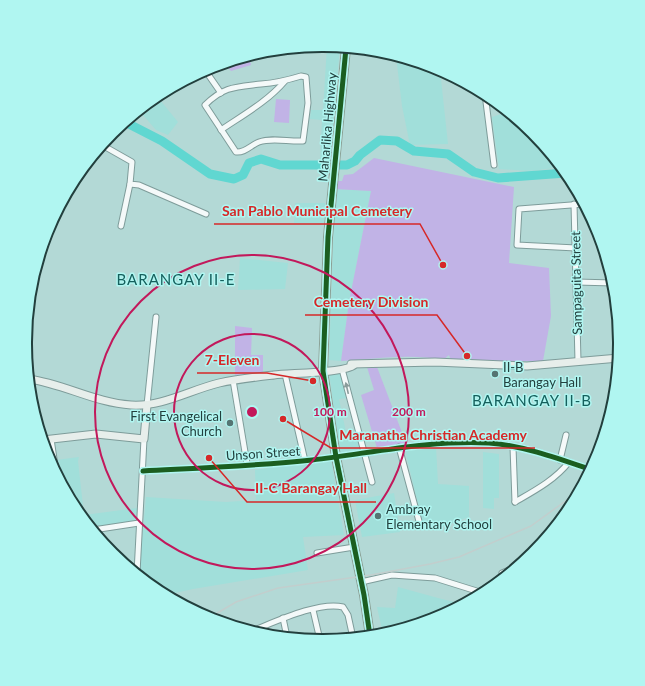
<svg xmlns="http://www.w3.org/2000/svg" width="645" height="686" font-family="Lato,sans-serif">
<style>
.built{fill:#a1dfda}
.green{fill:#c1b3e6}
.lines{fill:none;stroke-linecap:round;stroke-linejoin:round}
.river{stroke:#60d7d1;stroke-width:9}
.street-casing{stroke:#7e9c9a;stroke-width:7}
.secondary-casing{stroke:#7e9c9a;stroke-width:9}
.primary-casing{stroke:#8aa196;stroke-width:10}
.street{stroke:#f4f9f9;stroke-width:5}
.secondary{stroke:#e7eeeb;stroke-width:7}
.primary{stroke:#dae2dd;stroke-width:8}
.rail{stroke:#c2cecd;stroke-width:1.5}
.cycleway-casing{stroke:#b0f6f1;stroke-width:8}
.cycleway{stroke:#1b5e20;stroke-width:5}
.oneway{fill:#8b9c9b}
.ring{fill:none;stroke:#c2185b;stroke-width:2}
.poi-dot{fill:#557573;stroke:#b0f6f1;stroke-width:1.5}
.labels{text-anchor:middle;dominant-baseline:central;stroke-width:3;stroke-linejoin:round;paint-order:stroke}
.street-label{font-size:13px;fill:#223f3d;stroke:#b0f6f1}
.poi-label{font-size:13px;fill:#223f3d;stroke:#b0f6f1;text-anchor:start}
.quarter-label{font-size:15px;letter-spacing:1px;fill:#15605d;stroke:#b0f6f1}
.rim{fill:none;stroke:#223f3d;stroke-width:2}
.centre{fill:#c2185b;stroke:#b0f6f1;stroke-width:2}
.ring-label{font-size:12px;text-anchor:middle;font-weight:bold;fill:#c2185b;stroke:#b0f6f1;stroke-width:3;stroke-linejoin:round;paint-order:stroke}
.leader{fill:none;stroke:#d62828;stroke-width:1.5}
.callout-dot{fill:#d62828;stroke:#b0f6f1;stroke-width:1.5}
.callout-label{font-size:14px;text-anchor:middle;font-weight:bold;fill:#d62828;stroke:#b0f6f1;stroke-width:3;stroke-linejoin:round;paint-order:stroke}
</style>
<rect width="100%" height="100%" fill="#b3d9d6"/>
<g class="built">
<polygon points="327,46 340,47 330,160 320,160 322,120 310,119 311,110 323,110"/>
<polygon points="396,56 440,70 448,144 410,145 402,106"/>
<polygon points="160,100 178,122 168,135 156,130 143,115"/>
<polygon points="508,112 533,133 561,167 531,171 499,169 492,117"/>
<polygon points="335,189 371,191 349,302 341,361 329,360"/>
<polygon points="295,203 325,203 324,224 294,223"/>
<polygon points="240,258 288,263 285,289 238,290"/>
<polygon points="341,370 347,398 339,399 347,437 358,435 360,451 340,454 329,372"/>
<polygon points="436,446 438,484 469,486 469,517 438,528 436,522 423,525 405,450"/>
<polygon points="483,452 499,454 499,498 494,498 494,509 483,508"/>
<polygon points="79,457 78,461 84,515 137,508 136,521 92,528 75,508 61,482 56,460"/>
<polygon points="331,459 344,535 303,537 308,570 193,589 166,595 139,575 146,497 226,502 256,500 255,470"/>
<polygon points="394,493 400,532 362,537 355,500"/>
<polygon points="398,587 438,598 462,604 436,618 383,634 377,607 395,608"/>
</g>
<g class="green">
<polygon points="249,56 251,65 231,71 224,63"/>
<polygon points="276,99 290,100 289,123 274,122"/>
<path d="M 374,158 L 514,187 L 509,263 L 549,268 L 551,316 L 543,361 L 451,361 L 449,355 L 443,360 C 412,353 373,359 341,361 L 349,302 L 371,191 L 335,189 L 336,181 L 342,181 L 344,175 L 353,174 Z"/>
<polygon points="235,326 252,328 251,355 263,355 263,372 235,375"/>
<polygon points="367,367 377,367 406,443 377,448 361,395 374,390"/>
</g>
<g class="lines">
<polyline class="river" points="125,122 162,141 210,174 234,179 243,175 249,163 261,159 280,165 347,165 355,161 360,155 380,140 397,141 414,151 448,154 474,172 498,178 566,173"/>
<defs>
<g id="street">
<polyline points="205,70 221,93"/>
<path d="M 301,76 L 306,77 L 308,103 L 303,141 C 289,142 272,137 259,142 C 251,145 245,153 236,152 L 205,105 C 224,86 236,87 261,84 C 275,83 288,80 301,76 Z"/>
<polyline points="485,94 494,165"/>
<path d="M 221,130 C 243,115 267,102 285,81"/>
<polyline points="102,145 132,162 130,184 139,185 206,214"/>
<polyline points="574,204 578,361"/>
<polyline points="121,226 130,184"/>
<polyline points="576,248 517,245 519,209 584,204"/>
<polyline points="576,282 614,283"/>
<polyline points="342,369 372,482"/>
<polyline points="285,374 305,461"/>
<polyline points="233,380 247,464"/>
<polyline points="147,405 156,317"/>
<polyline points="51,439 56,472"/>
<polyline points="399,447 420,525"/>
<polyline points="513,447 515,502"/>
<polyline points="560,460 566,435"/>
<path d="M 143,471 C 200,468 256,466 312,460 C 372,453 428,440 489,443 C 520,445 557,458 586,468 L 592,466"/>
<path d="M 515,502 C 534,491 555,480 569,462"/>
<polyline points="93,530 139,523"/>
<polyline points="317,553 354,547"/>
<polyline points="137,573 144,439"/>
<polyline points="502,573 516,567"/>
<polyline points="361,582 392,575 435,578 483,593"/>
<polyline points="313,610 320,640"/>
<polyline points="283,618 287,637"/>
<path d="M 252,631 C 275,622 319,601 343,607 L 348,615 L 353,638"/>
</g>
<g id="secondary">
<polyline points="109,137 146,105"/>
<polyline points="40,256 56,213"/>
<polyline points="351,364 435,362 527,366 619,358"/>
<path d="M 29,379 C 64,384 96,403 131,405 C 162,407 190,390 219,383 C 237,379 256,377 274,375 C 290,373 345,373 354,365"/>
<polyline points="43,440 96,434 144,439 147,405"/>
</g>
<polyline id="primary" points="346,48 328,237 323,371 336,457 364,595 370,636"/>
</defs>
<use href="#street" class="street-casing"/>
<use href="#secondary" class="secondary-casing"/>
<use href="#primary" class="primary-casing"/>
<use href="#street" class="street"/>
<use href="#secondary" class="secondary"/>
<use href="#primary" class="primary"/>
<polyline class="rail" points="209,618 236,602 278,588 371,575 430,564 459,557 531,526 578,492"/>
<defs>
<g id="cycleway">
<polyline points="346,48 328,237 323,371 336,457 364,595 370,636"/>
<path d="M 143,471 C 200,468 256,466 312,460 C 372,453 428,440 489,443 C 520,445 557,458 586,468 L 592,466"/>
</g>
</defs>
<use href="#cycleway" class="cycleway-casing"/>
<use href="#cycleway" class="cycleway"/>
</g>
<defs><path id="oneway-solid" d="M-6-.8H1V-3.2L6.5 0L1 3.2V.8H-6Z"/></defs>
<use class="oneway" href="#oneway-solid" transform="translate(347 388) rotate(-103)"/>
<g class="ring">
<circle cx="252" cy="412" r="78"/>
<circle cx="252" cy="412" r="157"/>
</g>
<g class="poi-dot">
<circle cx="495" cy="374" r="4"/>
<circle cx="230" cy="423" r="4"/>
<circle cx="378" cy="516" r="4"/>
</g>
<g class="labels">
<g class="street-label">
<text transform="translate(327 127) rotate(-85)">Maharlika Highway</text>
<text transform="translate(576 283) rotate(-91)">Sampaguita Street</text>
<text transform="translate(263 453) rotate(-4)">Unson Street</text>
</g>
<g class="poi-label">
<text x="503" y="367">II-B<tspan x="503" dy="15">Barangay Hall</tspan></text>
<text x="222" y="416" text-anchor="end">First Evangelical<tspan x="222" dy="15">Church</tspan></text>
<text x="386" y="509">Ambray<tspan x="386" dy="15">Elementary School</tspan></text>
</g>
<g class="quarter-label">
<text x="176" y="279">BARANGAY II-E</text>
<text x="532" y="400">BARANGAY II-B</text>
</g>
</g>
<path d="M0 0H645V686H0ZM322 52H323A290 290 0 0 1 613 342V344A290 290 0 0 1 323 634H322A290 290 0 0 1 32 344V342A290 290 0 0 1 322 52Z" fill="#b0f6f1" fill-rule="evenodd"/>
<path class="rim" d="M322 52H323A290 290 0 0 1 613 342V344A290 290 0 0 1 323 634H322A290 290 0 0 1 32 344V342A290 290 0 0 1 322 52Z"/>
<circle cx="252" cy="412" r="6" class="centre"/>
<g class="ring-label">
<text x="330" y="416">100 m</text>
<text x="409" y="416">200 m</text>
</g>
<path class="leader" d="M443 265L420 224H214M467 356L437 315H305M313 381L267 373H197M283 419L331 448H535M209 458L247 502H376"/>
<g class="callout-dot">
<circle cx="443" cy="265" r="4"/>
<circle cx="467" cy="356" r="4"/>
<circle cx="313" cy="381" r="4"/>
<circle cx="283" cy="419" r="4"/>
<circle cx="209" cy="458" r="4"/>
</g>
<g class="callout-label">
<text x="317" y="216">San Pablo Municipal Cemetery</text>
<text x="371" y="307">Cemetery Division</text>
<text x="232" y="365">7-Eleven</text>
<text x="433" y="440">Maranatha Christian Academy</text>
<text x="311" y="493">II-C Barangay Hall</text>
</g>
</svg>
